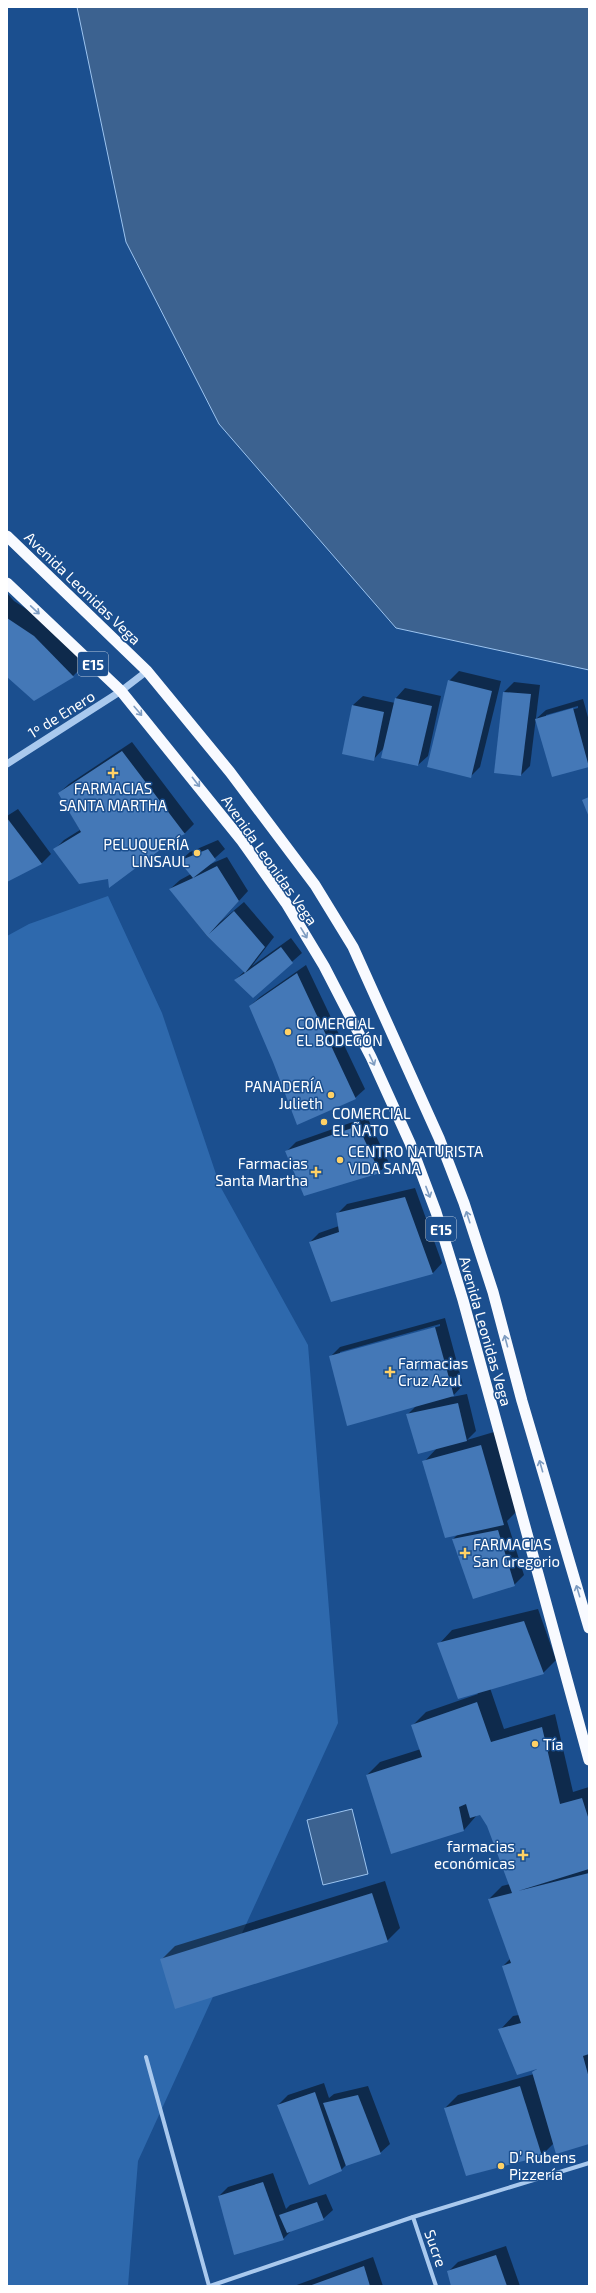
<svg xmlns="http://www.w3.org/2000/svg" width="596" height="2293" font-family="'Exo 2',sans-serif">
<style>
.green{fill:#2e69ad}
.water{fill:#3c6290;stroke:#9cc4f0}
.shadow{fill:#0007;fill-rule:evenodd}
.building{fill:#4478b7}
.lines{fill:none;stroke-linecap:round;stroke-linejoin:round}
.minor{stroke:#a9c9ee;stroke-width:4}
.tertiary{stroke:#a9c9ee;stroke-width:7}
.trunk{stroke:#f8faff;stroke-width:11}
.oneway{stroke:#7e9cc1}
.poi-dot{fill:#ffd166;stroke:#1b4f8f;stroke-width:1.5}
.labels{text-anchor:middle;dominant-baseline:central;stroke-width:3;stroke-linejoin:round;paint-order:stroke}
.shield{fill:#1b4f8f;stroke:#bbcadd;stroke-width:1}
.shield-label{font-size:14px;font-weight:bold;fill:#fff}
.street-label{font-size:15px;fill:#fff;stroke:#1b4f8f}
.poi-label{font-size:15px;fill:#fff;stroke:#1b4f8f;text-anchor:start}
</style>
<rect width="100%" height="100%" fill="#1b4f8f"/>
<polygon class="green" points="108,896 162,1013 220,1186 308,1345 338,1723 138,2161 128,2286 7,2286 7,936 29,924"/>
<g class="water">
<polygon points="77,7 589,7 589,670 396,628 219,424 126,242"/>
<polygon points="352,1809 368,1874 323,1885 307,1820"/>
</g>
<g class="shadow">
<polygon points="7,593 14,601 48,623 86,663 73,676 7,676"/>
<polygon points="459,671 501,681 480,767 470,777 449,681"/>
<polygon points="514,682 540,685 530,766 521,775 495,772 504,692"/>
<polygon points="405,688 441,696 428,756 418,765 384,748 373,760 343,753 353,705 363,696 395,703 396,698"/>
<path d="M 583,699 L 589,721 L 589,766 L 553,776 L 536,719 L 546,710 ZM 578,706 L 578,708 L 546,717 L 546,715 Z"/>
<polygon points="132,742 194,824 185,833 108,877 55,849 64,840 80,830 59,793 69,784"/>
<polygon points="18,809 51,854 42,863 7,881 7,816"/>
<polygon points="218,840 225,849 206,866 227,857 248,891 219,923 244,902 274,937 252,966 291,938 302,953 253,996 235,980 245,971 207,936 170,889 180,880 191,874 180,861 190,852"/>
<polygon points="306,965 365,1089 355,1098 274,1062 250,1006 260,997"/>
<polygon points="367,1117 389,1163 379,1172 287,1151 296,1142"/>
<polygon points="415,1188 442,1263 433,1273 331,1301 310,1242 319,1233 339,1226 337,1214 347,1204"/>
<path d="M 445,1318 L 463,1385 L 452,1397 L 467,1394 L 476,1431 L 467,1440 L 494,1432 L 517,1511 L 507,1521 L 524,1575 L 514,1585 L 453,1539 L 458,1534 L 424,1462 L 437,1448 L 407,1415 L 416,1406 L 331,1356 L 340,1347 ZM 440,1324 L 440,1326 L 340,1354 L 340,1352 Z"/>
<polygon points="538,1609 556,1660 543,1673 490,1688 504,1729 555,1714 573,1792 589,1787 589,2143 554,2143 542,2155 467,2175 445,2108 458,2095 534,2074 537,2069 500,2030 513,2016 519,2015 503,1966 510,1959 489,1899 502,1886 510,1884 488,1826 480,1814 477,1815 464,1830 391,1853 367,1775 380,1762 421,1749 413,1725 426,1712 478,1694 439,1644 452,1630"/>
<polygon points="385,1881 400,1928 387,1941 161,1960 175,1946"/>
<polygon points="324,2083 329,2098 334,2094 368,2086 390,2144 380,2153 346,2165 341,2170 278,2105 288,2095"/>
<polygon points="273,2173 286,2209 290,2205 326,2194 333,2210 323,2219 292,2230 283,2239 219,2196 228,2187"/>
<polygon points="506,2246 520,2286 452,2286 448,2272 458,2262"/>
<polygon points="373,2257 383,2286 294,2286"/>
</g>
<g class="building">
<polygon points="7,618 34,636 74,677 34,701 7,677"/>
<polygon points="448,680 492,691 471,778 427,767"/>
<polygon points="503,692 531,694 521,776 494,773"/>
<polygon points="395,698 432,706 418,766 381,758"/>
<polygon points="352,705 384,712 374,761 342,754"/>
<polygon points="573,708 589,767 552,777 535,719"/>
<polygon points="122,751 185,834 176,838 109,888 108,879 79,884 53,849 81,832 58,793"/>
<polygon points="589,797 589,817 582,800"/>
<polygon points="7,818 42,864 7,882"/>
<polygon points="208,849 216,860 193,878 217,866 239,901 209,934 234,911 265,947 245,973 281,947 293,963 253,998 234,980 245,973 207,936 169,889 193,878 179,861"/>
<polygon points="297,973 356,1099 297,1125 273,1062 249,1006"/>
<polygon points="358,1126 380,1173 304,1196 285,1151"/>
<polygon points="405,1197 433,1274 331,1302 309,1242 339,1232 336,1213"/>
<polygon points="435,1327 454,1396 347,1426 329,1356"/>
<polygon points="458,1403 467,1441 418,1454 406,1414"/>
<polygon points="481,1445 504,1525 445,1538 422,1461"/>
<polygon points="498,1530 515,1586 473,1599 452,1539"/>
<polygon points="524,1621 544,1674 458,1699 437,1643"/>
<polygon points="477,1702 491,1742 542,1727 560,1804 582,1798 589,1820 589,1869 518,1891 589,1873 589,2054 583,2056 589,2078 589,2144 556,2154 532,2072 537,2069 517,2075 498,2029 521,2023 502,1966 511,1963 488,1899 512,1893 487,1826 480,1815 470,1818 466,1804 459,1807 464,1831 391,1854 366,1775 422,1757 411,1725"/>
<polygon points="372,1893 388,1942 175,2009 160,1959"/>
<polygon points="520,2086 542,2156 466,2176 444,2108"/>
<polygon points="315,2092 342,2171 309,2185 277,2105"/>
<polygon points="358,2095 381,2154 346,2166 323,2103"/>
<polygon points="263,2182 284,2240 234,2255 218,2196"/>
<polygon points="317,2202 324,2220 287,2233 279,2215"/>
<polygon points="496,2255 507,2286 451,2286 447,2271"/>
<polygon points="364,2266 370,2286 309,2286"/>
</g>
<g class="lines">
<g class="minor">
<polyline points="146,2057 209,2286"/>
<polyline points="413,2217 436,2286"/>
<polyline points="210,2286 413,2217 589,2163"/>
</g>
<polyline class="tertiary" points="7,764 121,691 147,671"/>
<g class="trunk">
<polyline points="7,536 147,671 230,772 315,885 353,947 439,1138 464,1203 493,1292 522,1401 589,1628"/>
<polyline points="7,583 121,691 242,841 286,903 324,966 371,1057 410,1143 436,1212 463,1300 589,1760"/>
</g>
</g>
<defs><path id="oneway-shaft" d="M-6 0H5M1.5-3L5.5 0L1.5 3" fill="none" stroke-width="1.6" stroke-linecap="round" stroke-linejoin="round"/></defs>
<g class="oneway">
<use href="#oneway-shaft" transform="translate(35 610) rotate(43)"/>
<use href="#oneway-shaft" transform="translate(138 711) rotate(50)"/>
<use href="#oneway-shaft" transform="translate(196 782) rotate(52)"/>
<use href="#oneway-shaft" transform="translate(304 933) rotate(59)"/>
<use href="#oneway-shaft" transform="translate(372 1060) rotate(65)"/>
<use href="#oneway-shaft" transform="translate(428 1192) rotate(69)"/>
<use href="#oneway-shaft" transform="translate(468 1217) rotate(-108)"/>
<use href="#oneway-shaft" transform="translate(506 1341) rotate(-105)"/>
<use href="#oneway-shaft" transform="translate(541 1466) rotate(-106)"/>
<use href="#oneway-shaft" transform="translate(578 1591) rotate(-107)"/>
</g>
<g class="poi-dot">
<path d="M111 767h4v4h4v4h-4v4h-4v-4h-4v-4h4z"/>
<circle cx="197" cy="853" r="4"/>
<circle cx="288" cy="1032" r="4"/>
<circle cx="331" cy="1095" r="4"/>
<circle cx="324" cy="1122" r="4"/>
<circle cx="340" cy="1160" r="4"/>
<path d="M314 1166h4v4h4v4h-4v4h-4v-4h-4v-4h4z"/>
<path d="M388 1366h4v4h4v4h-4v4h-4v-4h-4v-4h4z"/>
<path d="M463 1547h4v4h4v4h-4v4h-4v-4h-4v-4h4z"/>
<circle cx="535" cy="1744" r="4"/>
<path d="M521 1849h4v4h4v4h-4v4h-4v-4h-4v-4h4z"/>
<circle cx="501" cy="2166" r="4"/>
</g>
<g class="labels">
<g class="shield">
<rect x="78" y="652" width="30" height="24" rx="3"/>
<rect x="426" y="1217" width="30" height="24" rx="3"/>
</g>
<g class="shield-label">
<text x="93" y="664">E15</text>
<text x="441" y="1229">E15</text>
</g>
<g class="street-label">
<text transform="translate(83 588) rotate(44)">Avenida Leonidas Vega</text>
<text transform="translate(61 714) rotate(-32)">1º de Enero</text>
<text transform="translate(270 860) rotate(55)">Avenida Leonidas Vega</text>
<text transform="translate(486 1331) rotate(74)">Avenida Leonidas Vega</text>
<text transform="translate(436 2248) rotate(71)">Sucre</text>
</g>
<g class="poi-label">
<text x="113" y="788" text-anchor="middle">FARMACIAS<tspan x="113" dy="17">SANTA MARTHA</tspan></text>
<text x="189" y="844" text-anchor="end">PELUQUERÍA<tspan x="189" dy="17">LINSAUL</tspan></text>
<text x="296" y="1023">COMERCIAL<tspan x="296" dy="17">EL BODEGÓN</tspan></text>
<text x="323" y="1086" text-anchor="end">PANADERÍA<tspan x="323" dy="17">Julieth</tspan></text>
<text x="332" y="1113">COMERCIAL<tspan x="332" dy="17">EL ÑATO</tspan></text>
<text x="348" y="1151">CENTRO NATURISTA<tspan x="348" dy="17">VIDA SANA</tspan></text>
<text x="308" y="1163" text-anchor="end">Farmacias<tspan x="308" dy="17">Santa Martha</tspan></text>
<text x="398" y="1363">Farmacias<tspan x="398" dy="17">Cruz Azul</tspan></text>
<text x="473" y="1544">FARMACIAS<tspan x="473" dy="17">San Gregorio</tspan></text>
<text x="543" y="1744">Tía</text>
<text x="515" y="1846" text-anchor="end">farmacias<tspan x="515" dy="17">económicas</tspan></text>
<text x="509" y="2157">D’ Rubens<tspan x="509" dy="17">Pizzería</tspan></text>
</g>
</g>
<rect width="596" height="2293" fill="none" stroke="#ffffff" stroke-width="16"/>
</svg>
